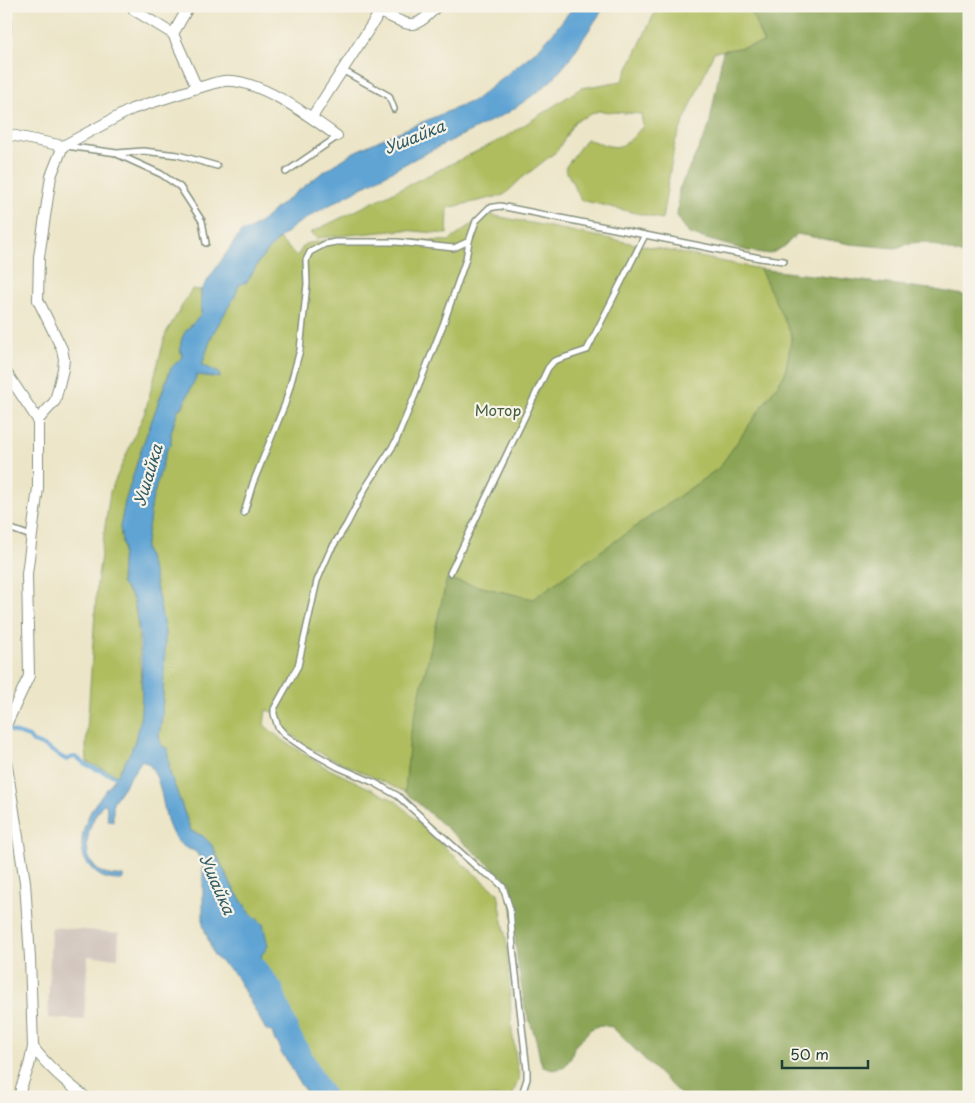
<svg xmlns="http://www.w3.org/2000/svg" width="975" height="1103" font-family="'Playpen Sans',sans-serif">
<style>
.industrial{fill:#cec1b9}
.green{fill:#afbd5f;stroke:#677d4a}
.forest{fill:#8ba456;stroke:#557045}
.water{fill:#60a4d4;stroke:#407084}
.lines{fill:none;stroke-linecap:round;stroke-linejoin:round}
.stream{stroke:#60a4d4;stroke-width:4}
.river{stroke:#60a4d4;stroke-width:21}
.lane-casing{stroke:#86917e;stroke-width:8}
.street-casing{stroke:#86917e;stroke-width:12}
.lane{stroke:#fff;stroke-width:5}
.street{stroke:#fff;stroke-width:10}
.labels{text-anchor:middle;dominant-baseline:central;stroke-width:4.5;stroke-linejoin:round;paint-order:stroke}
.park-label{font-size:15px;fill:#435d3f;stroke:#f7f3e8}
.water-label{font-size:16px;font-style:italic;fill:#325c64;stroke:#f7f3e8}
</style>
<rect width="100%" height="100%" fill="#f7f3e8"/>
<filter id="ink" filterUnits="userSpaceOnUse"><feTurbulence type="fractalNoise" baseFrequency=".02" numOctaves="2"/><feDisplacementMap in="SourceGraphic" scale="10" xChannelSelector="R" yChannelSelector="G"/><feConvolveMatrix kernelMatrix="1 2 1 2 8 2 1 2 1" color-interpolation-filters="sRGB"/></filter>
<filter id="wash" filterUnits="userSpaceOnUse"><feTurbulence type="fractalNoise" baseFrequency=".0096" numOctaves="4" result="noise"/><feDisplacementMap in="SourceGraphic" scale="20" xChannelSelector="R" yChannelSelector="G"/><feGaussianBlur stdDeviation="1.12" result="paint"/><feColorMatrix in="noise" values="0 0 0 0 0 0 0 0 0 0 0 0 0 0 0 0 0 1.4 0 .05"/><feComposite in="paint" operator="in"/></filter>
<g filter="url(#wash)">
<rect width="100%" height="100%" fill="#ece5c8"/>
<polygon class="industrial" points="51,927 119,933 118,958 88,956 84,1020 48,1018"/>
<g class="green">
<path d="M 658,6 L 749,6 L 764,44 L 714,52 L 675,142 L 662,219 L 581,200 L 565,168 L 586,139 C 618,149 620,153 643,126 L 641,114 L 598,111 L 575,121 L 557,151 L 522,178 L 504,195 L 448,208 L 447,234 L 403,230 L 317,238 L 310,233 L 506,137 L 581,88 L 622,81 Z"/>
<polygon points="486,214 760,269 792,336 785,374 719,468 533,599 447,579 410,736 405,792 305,746 279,723 277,713 266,710 264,725 281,739 325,767 396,801 464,865 498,893 507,944 512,1031 519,1077 512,1097 334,1097 303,1052 295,1048 296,1042 290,1037 262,986 261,956 263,924 250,913 233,888 211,844 202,836 191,831 170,773 167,748 161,746 159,735 162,717 165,632 154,575 145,549 152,501 166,451 171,444 171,433 178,409 182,408 197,374 220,378 219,373 202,365 212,335 235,296 239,285 247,282 260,260 279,239 297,256 305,244 333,239 449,241"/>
<path d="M 192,289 L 201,290 L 201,315 C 187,330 177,336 182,357 L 171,368 L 141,450 L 125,502 L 120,527 L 123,548 L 121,583 L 132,598 L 137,619 L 142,700 L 139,729 L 131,752 L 117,775 L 87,762 L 86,746 L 97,583 L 110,492 L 145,412 L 166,333 Z"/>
</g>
<g class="forest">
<polygon points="749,6 969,6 969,257 925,242 911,243 896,248 850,244 797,234 785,246 770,254 748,251 689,234 677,216 679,189 709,127 723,51 764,43"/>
<polygon points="760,269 930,289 969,296 969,1097 683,1097 612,1027 600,1025 591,1029 574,1047 571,1058 563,1068 553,1070 543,1067 540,1059 536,1039 525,1008 517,959 510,883 405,792 410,736 447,579 533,599 719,468 785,374 792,336"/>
</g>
<path class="water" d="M 574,6 L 605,6 L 569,60 L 555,77 L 539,91 L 509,112 L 416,158 L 315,213 L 294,226 L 279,239 L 260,260 L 247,282 L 239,285 L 235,296 L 212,335 L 202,365 L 219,373 L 220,378 L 197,375 L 182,408 L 178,409 L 171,433 L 171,444 L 166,451 L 152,501 L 145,549 L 154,575 L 165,632 L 165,653 L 162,717 L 159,735 L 161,746 L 167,748 L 170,773 L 191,831 L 203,836 L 211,844 L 233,888 L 250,913 L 263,924 L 268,946 L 261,956 L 262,986 L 277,1007 L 284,1020 L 284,1025 L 290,1037 L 296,1042 L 295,1048 C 303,1052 311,1058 313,1067 C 323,1074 326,1088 334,1097 L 310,1097 L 300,1084 L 289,1063 L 281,1053 L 279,1044 L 275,1041 L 272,1032 L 266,1030 L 234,973 L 214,956 L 203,925 L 203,862 L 195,851 C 158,843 169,791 151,767 C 149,764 144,762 142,760 L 113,802 L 113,822 L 108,820 L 106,804 L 103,804 C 81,831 77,879 124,876 L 122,880 C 106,880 100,878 89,866 C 76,850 83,826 92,809 C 99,797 110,787 117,775 C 126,761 134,747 138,731 C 145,707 142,620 133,598 C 130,593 124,588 121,583 L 123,548 L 120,527 L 125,502 L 141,450 L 171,368 L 182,357 C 177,335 187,330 201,315 L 201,290 L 241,232 L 250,229 L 262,221 L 280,205 L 319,175 L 354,152 L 382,139 L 475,100 L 536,51 L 552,34 Z"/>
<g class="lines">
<path class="stream" d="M 11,731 L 29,737 L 33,742 C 42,743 57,755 67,760 C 69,759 72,757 74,757 C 78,757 82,762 85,764 C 94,769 105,772 116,777"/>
<polyline class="river" points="245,954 273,990 289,1033 319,1088 325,1097"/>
</g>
</g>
<g filter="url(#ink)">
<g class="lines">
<defs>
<g id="lane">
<polyline points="342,70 389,96 394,109"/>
<polyline points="66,146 117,153 143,151 178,155 217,166"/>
<polyline points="117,154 161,174 180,187 202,221 206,243"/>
<polyline points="286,172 337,137"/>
<polyline points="244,513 253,483 285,404 300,350 307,284 306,260 310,252 325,244 336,242 397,242 454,248 469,241"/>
<polyline points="6,527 31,536"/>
<polyline points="450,573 548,368 554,361 587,350 645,235"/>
<polyline points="521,1097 527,1079 527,1070 513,948 510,909 503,887 494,878 480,870 398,796 375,783 338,767 304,748 285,735 278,727 274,714 274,709 298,666 317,581 330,551 347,524 366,487 395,443 415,395 443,325 466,259 469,241 476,221 489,208 500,206 760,258 784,261"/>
</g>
<g id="street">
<path d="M 134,10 L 173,34 L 197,88 C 206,86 215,82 224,81 C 258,78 311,117 337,136"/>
<polyline points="6,19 6,31"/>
<polyline points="173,34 189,6"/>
<path d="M 312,117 L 380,12 C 410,25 413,33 437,6"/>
<polyline points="6,134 63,146 132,109 197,88"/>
<polyline points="6,372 38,420"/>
<polyline points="6,725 29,676 27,574 38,488 38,420 55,401 63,369 64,359 62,349 38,300 39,257 51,176 63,146"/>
<polyline points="6,760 25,882 30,958 33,1047 29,1066 21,1088 20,1097"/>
<path d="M 33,1047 C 48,1067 65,1081 85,1097"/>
</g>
</defs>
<use href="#lane" class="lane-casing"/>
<use href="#street" class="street-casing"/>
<use href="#lane" class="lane"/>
<use href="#street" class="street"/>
</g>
</g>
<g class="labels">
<g class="park-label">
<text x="498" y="409">Мотор</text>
</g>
<g class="water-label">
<text transform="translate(414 136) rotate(-22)">Ушайка</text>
<text transform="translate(147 475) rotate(-73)">Ушайка</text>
<text transform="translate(218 884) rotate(66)">Ушайка</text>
</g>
</g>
<rect width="975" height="1103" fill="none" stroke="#f7f3e8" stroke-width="25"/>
<path d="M782 1060v8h86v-8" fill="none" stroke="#1f3d34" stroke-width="2.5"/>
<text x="790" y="1060" font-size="15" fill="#1f3d34" stroke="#f7f3e8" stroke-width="4" paint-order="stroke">50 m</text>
</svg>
